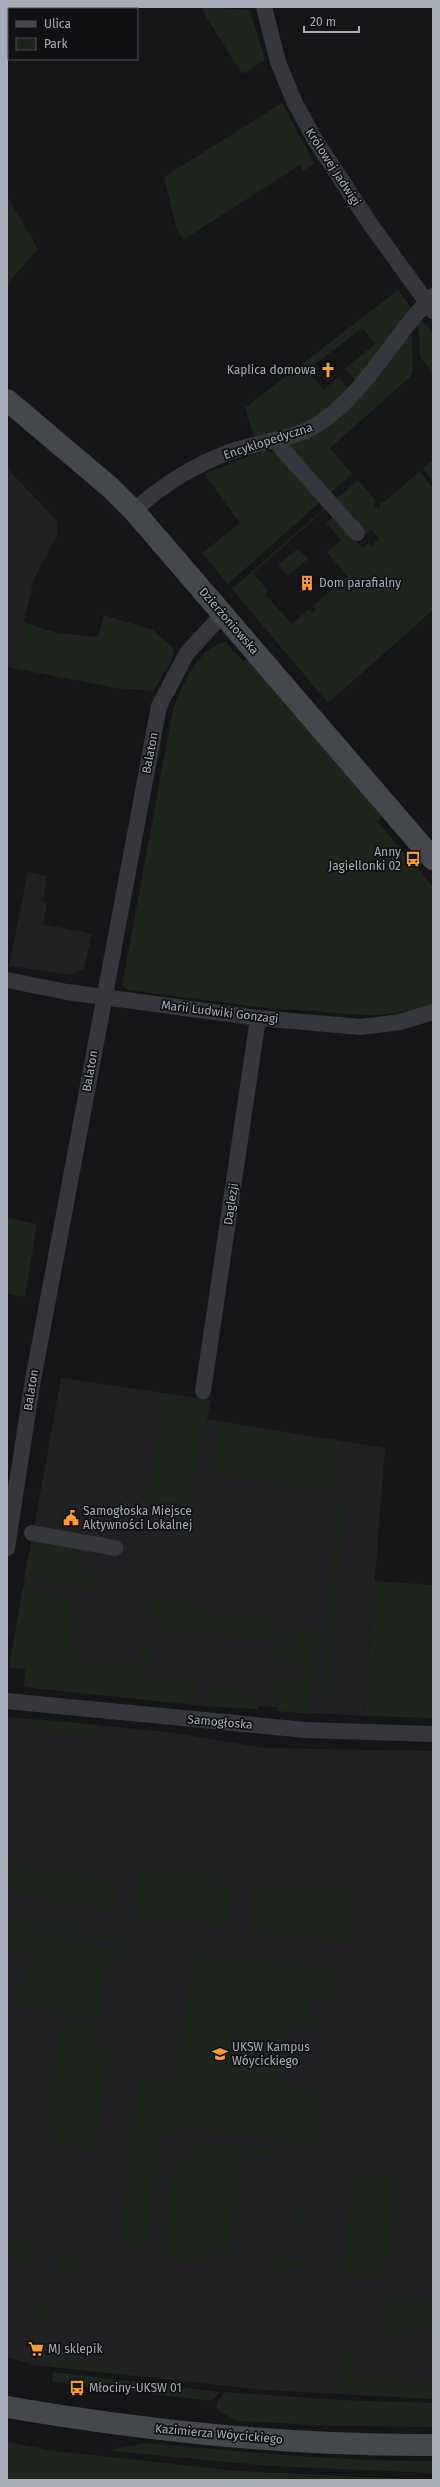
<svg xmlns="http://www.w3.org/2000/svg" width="440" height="2487" font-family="'Fira Sans',sans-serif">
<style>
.built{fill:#212124}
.green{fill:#1d251d}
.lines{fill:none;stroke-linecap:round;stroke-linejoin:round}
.street{stroke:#36373c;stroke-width:16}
.secondary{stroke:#44474c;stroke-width:22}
.labels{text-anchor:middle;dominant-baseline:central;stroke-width:3.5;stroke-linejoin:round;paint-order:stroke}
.street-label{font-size:12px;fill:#a6adb8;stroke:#101012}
.poi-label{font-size:12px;fill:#a6adb8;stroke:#101012;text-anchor:start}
</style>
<rect width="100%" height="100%" fill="#151517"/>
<g class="built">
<polygon points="7,468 57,521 57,535 34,579 13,668 7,666"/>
<polygon points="28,872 47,876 43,902 47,903 43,924 92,934 84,968 72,975 9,966"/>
<polygon points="61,1378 211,1400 207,1419 385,1448 372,1616 376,1616 375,1622 371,1622 364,1716 277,1711 277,1707 258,1706 258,1709 204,1706 24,1687 25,1669 9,1667"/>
<polygon points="7,1717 168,1732 264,1748 433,1751 433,2399 263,2390 34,2365 7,2357"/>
</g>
<g class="green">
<polygon points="205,7 250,10 265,60 242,74 202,10"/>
<polygon points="282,103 314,163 303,171 300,165 183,240 177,230 164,177"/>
<polygon points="7,196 38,249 7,284"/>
<polygon points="398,290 412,309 356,383 345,368 375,344 362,328 308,370 323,390 339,377 350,391 307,425 254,437 245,408"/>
<polygon points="418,319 427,325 433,334 433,372 420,357"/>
<polygon points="406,333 412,337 413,370 410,377 330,448 352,474 330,493 288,446 288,442 305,435"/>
<polygon points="266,450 275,453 321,501 228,584 202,553 240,523 204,474"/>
<polygon points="433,459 433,482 423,468"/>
<polygon points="420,471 433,489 433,610 328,703 232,589 326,507 327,508 253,573 268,591 265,594 292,624 309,609 312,613 316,609 313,606 347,576 327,552 341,540 326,523 334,516 363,549 369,543 371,546 379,539 372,530 366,534 335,500 358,480 375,500 374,508 379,509 381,501 384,502"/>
<polygon points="297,549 309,558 288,576 278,565"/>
<polygon points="104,615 153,630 173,648 174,655 153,691 116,688 13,668 23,622 57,633 98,637"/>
<path d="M 225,642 L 243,661 L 248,658 L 382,817 L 377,821 L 433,887 L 433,1004 C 410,1011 388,1016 364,1015 L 266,1008 L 129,990 L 122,986 L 173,709 C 183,685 198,647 225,642 Z"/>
<polygon points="7,1218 37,1224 25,1297 7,1293"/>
<polygon points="163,1396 209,1405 189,1506 146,1499"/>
<polygon points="219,1423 339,1442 331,1491 211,1472"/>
<polygon points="330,1498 344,1499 329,1692 321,1692 336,1505 329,1504"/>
<polygon points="32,1537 80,1548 83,1557 82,1574 96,1577 95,1588 54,1583 54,1576 50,1573 45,1575 44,1581 24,1579"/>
<polygon points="374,1581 433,1585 433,1718 364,1716 371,1622 375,1622 376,1617 372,1616"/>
<polygon points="23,1587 70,1594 76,1627 69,1671 198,1684 196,1705 24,1687 25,1669 9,1667"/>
<polygon points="150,1597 215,1608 214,1614 218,1617 216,1634 158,1629 160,1614 149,1612"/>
<polygon points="228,1611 277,1620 275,1635 291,1639 290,1642 221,1635 222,1618 227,1616"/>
<polygon points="297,1624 318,1628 311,1714 277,1711 277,1708 275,1707 274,1684 276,1678 285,1674 303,1675 304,1661 294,1660"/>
<polygon points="83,1627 113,1633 113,1635 86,1631 81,1659 133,1668 136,1653 144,1654 146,1635 153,1635 149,1674 80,1668 76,1660"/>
<polygon points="269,1644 290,1646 289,1660 268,1658"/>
<polygon points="209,1685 237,1687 237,1696 257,1698 258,1709 204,1706"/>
<polygon points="37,1719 98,1725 100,1727 98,1739 34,1728"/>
<polygon points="7,1863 114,1880 117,1885 114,1908 111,1911 7,1891"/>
<polygon points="148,1865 221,1879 220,1886 234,1891 229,1927 132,1914 137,1867"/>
<polygon points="253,1883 355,1888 353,1942 249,1930"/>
<polygon points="7,1917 132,1940 131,1943 129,1945 7,1923"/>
<polygon points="7,1929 131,1951 131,1959 107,1957 101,2018 16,2005 19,1981 25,1981 30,1954 7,1949"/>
<polygon points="192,1956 292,1961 329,1966 338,1991 326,1998 311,1997 310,2014 320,2015 310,2029 286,2025 280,2083 322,2090 319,2139 316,2143 178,2128 163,2138 131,2134 137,2074 174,2077"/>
<path d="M 62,2018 L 100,2024 L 98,2047 L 111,2050 L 96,2150 C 66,2147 51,2145 45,2112 L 56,2041 Z"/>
<path d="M 133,2139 L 160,2142 L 150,2241 C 144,2251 126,2254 119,2243 L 130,2141 Z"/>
<path d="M 207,2143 L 276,2149 L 277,2154 L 242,2152 L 232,2252 L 207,2250 L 205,2262 C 192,2261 166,2263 163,2247 C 167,2212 162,2149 207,2143 Z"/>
<polygon points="306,2164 307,2166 305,2197 300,2196 302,2166"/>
<polygon points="347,2169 390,2173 396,2180 393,2249 381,2276 333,2274 328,2271 328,2268 342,2269 350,2180 335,2178 340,2171"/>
<polygon points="299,2201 304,2201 302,2232 299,2234 297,2232"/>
<polygon points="7,2235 36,2248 30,2268 7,2258"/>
<polygon points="71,2255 81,2256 79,2263 84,2264 83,2273 68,2270 67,2273 53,2271 45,2316 59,2318 56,2323 37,2319 35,2312 45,2298 56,2259 69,2260"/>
<path d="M 268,2256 L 308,2260 C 301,2274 280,2268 267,2267 Z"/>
<polygon points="379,2295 433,2295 433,2327 383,2334"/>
<polygon points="355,2344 352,2380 433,2380 433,2399 339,2393 343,2345"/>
<polygon points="51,2358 179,2380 52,2367"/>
<polygon points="53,2372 220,2392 211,2401 54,2382 52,2381"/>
<polygon points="225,2392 340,2400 433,2403 433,2427 335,2426 238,2421 217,2410 217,2403"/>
<polygon points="7,2442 55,2451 238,2471 433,2480 7,2480"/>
<path d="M 147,2443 C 242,2452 337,2461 433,2461 L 433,2473 L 270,2466 L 112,2451 L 112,2449 Z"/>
</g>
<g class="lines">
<g class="street">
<polyline points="264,7 278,62 294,101 315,140 371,225 433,311"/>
<polyline points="274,440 357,533"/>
<path d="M 134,511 C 160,486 195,465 229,452 C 256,442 294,440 318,424 C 367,392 392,336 433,296"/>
<polyline points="7,980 67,992 258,1018 361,1027 400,1022 433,1012"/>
<polyline points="203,1391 258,1018"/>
<polyline points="32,1533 115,1548"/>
<polyline points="7,1548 32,1385 159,706 187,653 223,614"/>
<polyline points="7,1701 306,1730 433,1734"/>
</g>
<g class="secondary">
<polyline points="7,400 111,488 134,511 433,859"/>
<path d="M 7,2407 C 147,2431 291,2446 433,2445"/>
</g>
</g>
<defs>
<symbol id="church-bare" viewBox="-9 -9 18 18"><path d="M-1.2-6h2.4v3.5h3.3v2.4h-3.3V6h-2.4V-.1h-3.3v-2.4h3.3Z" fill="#fa9b2a" stroke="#101012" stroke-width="2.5" paint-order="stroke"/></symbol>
<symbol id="building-bare" viewBox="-9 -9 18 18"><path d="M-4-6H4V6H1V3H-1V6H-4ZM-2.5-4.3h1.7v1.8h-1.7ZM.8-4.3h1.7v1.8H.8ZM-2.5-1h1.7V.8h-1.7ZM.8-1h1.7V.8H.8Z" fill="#fa9b2a" stroke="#101012" stroke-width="2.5" paint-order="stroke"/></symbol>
<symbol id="bus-bare" viewBox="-9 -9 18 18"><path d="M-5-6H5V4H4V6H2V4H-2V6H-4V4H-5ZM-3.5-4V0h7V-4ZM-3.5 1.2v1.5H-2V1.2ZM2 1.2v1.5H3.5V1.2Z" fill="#fa9b2a" stroke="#101012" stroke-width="2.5" paint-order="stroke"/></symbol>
<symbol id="civic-bare" viewBox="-9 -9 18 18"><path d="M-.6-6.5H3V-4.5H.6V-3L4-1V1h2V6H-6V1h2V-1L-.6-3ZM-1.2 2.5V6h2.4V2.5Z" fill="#fa9b2a" stroke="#101012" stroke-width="2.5" paint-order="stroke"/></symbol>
<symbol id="university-bare" viewBox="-9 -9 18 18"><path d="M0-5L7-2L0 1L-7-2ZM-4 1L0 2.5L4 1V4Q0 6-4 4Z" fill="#fa9b2a" stroke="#101012" stroke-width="2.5" paint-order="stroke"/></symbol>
<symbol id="supermarket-bare" viewBox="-9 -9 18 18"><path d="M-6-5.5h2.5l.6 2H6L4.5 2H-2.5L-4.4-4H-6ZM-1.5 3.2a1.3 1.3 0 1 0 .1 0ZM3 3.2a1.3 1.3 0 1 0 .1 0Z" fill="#fa9b2a" stroke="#101012" stroke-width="2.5" paint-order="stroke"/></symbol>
</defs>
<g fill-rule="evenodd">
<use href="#church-bare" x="317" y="359" width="22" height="22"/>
<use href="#building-bare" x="296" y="572" width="22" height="22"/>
<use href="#bus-bare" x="402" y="848" width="22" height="22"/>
<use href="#civic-bare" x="60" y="1507" width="22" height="22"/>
<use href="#university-bare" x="209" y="2043" width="22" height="22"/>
<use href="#supermarket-bare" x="25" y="2338" width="22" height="22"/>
<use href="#bus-bare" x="66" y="2377" width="22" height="22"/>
</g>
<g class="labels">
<g class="street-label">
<text transform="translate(333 167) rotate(57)">Królowej Jadwigi</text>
<text transform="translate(268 441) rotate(-18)">Encyklopedyczna</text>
<text transform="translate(229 621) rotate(49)">Dzierżoniowska</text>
<text transform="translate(150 753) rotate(-79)">Balaton</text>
<text transform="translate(220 1012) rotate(7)">Marii Ludwiki Gonzagi</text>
<text transform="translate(90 1071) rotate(-80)">Balaton</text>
<text transform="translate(231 1204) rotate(-82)">Daglezji</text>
<text transform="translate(31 1390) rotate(-81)">Balaton</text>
<text transform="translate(220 1722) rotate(5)">Samogłoska</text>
<text transform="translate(219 2434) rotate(5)">Kazimierza Wóycickiego</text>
</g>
<g class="poi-label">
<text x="316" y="370" text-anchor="end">Kaplica domowa</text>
<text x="319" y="583">Dom parafialny</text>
<text x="401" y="852" text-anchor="end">Anny<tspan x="401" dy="14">Jagiellonki 02</tspan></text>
<text x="83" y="1511">Samogłoska Miejsce<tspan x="83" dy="14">Aktywności Lokalnej</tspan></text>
<text x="232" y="2047">UKSW Kampus<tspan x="232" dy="14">Wóycickiego</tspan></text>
<text x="48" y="2349">MJ sklepik</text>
<text x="89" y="2388">Młociny-UKSW 01</text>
</g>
</g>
<rect width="440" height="2487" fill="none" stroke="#a6adb8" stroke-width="16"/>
<rect x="8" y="8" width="130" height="52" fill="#101012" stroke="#4c4f54"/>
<rect x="16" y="21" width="20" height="6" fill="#44474c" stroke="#4c4f54"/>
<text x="44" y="28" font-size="12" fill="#a6adb8">Ulica</text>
<rect x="16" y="38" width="20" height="12" fill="#1d251d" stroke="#4c4f54"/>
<text x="44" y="48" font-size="12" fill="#a6adb8">Park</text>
<path d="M304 26v6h55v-6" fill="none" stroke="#a6adb8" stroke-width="2"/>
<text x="310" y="26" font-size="12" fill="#a6adb8" stroke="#101012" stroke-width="3" paint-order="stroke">20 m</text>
</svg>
